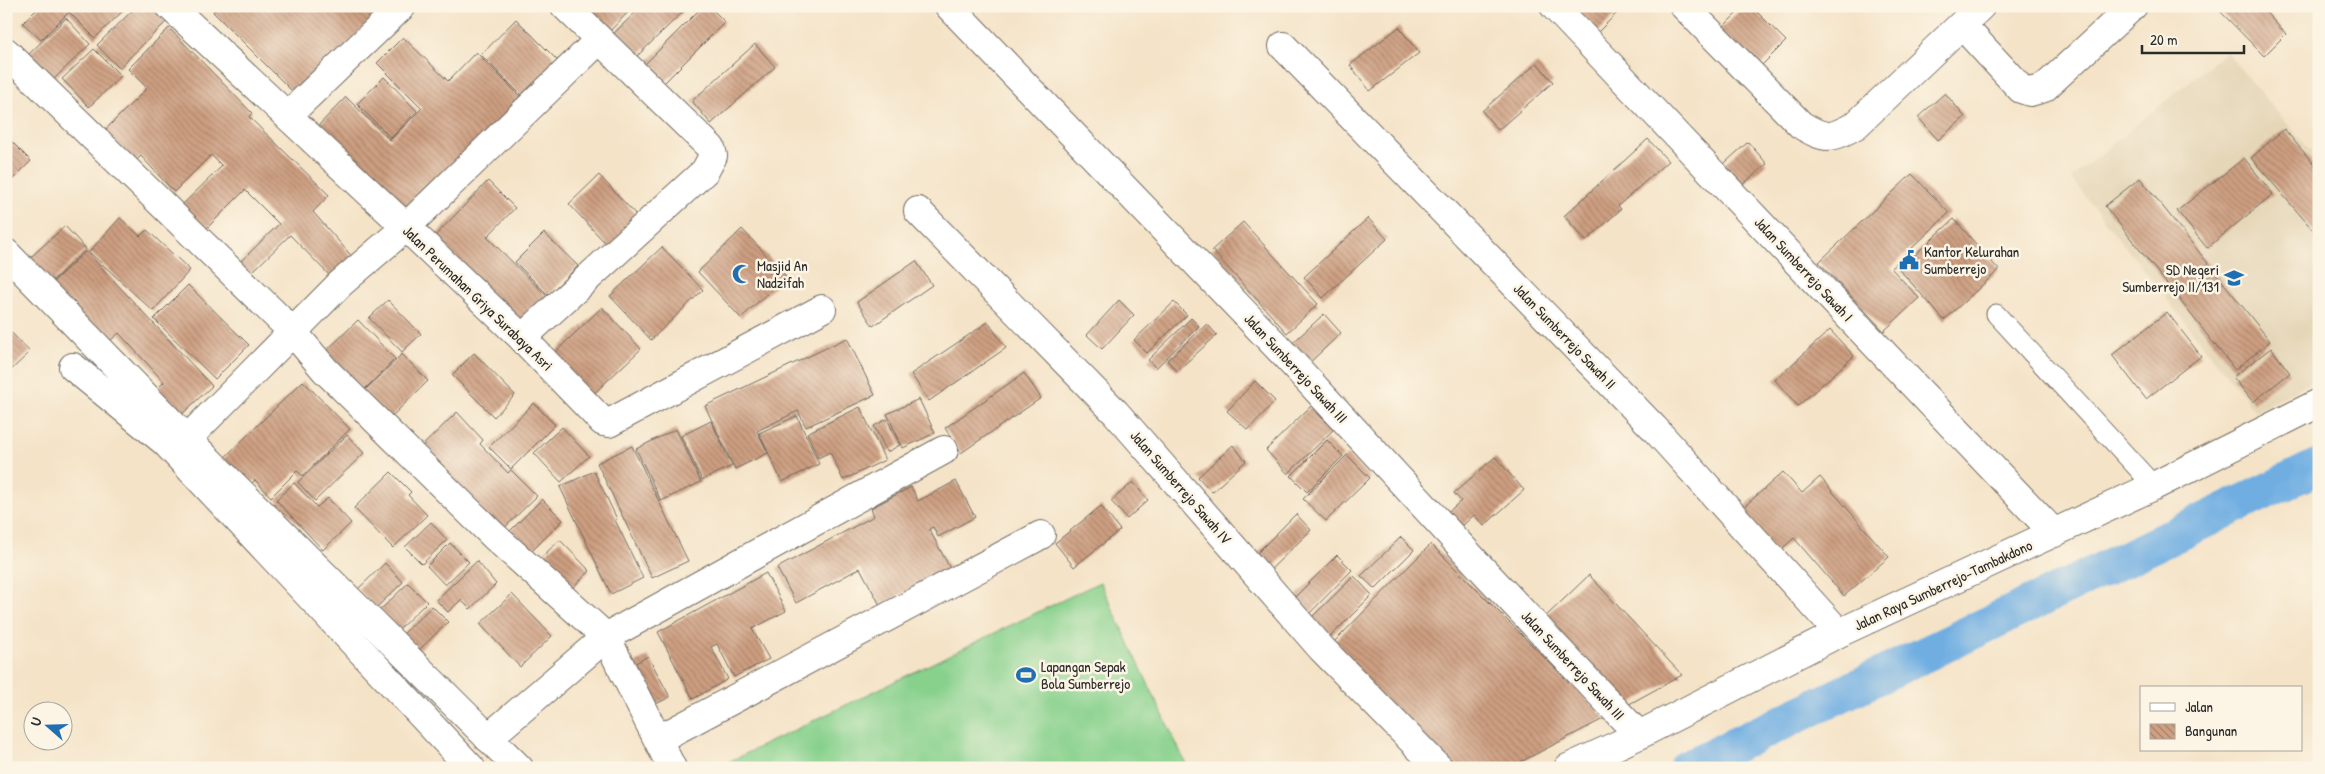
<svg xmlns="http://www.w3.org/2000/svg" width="2325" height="774" font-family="'Patrick Hand',sans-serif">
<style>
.built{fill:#e5d6b7}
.pitch{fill:#88d18d;stroke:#5a7e5c}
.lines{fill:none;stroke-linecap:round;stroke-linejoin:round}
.canal{stroke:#6faee2;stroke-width:36}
.building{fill:url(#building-back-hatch)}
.lane-casing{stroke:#716b62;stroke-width:21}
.street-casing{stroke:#716b62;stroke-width:30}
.lane{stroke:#fff;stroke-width:19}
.street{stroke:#fff;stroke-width:28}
.labels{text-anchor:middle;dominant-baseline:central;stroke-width:5;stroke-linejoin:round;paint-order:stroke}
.poi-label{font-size:15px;fill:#2b2b2b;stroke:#fcf5e5;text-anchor:start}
.street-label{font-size:15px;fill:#2b2b2b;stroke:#fcf5e5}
</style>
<defs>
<pattern id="building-back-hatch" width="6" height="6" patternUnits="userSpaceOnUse" patternTransform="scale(1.25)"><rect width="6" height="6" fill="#ce9f81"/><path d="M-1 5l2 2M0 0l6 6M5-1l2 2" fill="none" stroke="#a7826a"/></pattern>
</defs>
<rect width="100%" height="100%" fill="#fcf5e5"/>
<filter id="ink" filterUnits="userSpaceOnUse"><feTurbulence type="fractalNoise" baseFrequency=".02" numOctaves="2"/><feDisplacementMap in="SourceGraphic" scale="10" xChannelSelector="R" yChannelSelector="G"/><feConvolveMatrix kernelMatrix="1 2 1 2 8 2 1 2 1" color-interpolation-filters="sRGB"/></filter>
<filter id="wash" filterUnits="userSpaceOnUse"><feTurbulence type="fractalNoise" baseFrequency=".0096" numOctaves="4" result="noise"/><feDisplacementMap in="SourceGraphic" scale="20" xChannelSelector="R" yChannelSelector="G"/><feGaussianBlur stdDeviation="1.12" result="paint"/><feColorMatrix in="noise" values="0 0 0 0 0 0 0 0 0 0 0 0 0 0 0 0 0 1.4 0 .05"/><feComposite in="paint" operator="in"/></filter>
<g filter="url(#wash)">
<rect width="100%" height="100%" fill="#f4e3c7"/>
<polygon class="built" points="2226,52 2319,161 2319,378 2255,411 2071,178"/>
<polygon class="pitch" points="1100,582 1188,768 716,768"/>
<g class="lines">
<polyline class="canal" points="1687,768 2319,466"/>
</g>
<g id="blocks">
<g class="building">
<polygon points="40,6 128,6 95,38 69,12 41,40 23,23"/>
<polygon points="137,6 151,6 166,22 119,68 97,45"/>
<polygon points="219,6 376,6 380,11 297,96 213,12"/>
<polygon points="579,6 634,6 607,34"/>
<polygon points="642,6 689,6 633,60 610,37"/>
<polygon points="703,6 709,6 725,22 663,84 644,65"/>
<polygon points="1577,6 1624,6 1598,32 1575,9"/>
<polygon points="1744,6 1751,6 1786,41 1756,71 1718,32"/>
<polygon points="2215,6 2260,6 2286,34 2264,56"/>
<polygon points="66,18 90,44 53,80 28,55"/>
<polygon points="516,19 562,65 526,100 481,55"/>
<polygon points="1399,27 1419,53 1370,91 1350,65"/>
<polygon points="169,28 252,113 249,117 329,195 313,212 355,260 334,280 290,235 249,275 238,264 279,224 245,190 203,232 180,207 222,166 211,155 174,192 141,156 132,164 102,133 147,88 128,69"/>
<polygon points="403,37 448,81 476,52 523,99 462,157 461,155 402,213 316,128 346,97 390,140 422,108 377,63"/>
<polygon points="755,44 775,67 711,124 692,101"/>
<polygon points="94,49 121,76 89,107 62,79"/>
<polygon points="1537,63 1553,82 1498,130 1482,111"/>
<polygon points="384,77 417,111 391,138 357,104"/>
<polygon points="1945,93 1965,117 1938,140 1918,117"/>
<polygon points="2284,129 2319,170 2319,237 2251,158"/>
<polygon points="6,136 31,161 6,186"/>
<polygon points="1648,139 1668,161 1618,206 1621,209 1586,241 1564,216"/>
<polygon points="1748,142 1767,164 1734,192 1716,171"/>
<polygon points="2244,158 2273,194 2207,248 2177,211"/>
<polygon points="1912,174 1949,213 1891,268 1919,298 1884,331 1819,262"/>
<polygon points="599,175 640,219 610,248 569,204"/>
<polygon points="2140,178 2270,341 2235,370 2105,206"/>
<polygon points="488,181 515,208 487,237 552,301 523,330 431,240"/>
<polygon points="120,218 140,236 147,230 190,270 153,311 89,252"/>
<polygon points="1368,218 1387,239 1323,298 1304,277"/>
<polygon points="1954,219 1999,270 1944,320 1899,269"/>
<polygon points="1243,222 1318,304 1287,333 1212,250"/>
<polygon points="65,226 86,249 44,289 22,265"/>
<polygon points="742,229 786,276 741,318 698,272"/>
<polygon points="544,233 578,266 548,295 515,262"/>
<polygon points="662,247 703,290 651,340 610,296"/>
<polygon points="86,251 212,386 180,416 156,390 164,382 119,333 109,342 44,290"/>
<polygon points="916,261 932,285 873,326 857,302"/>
<polygon points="188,285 249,345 215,379 154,319"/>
<polygon points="388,300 421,334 402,352 369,318"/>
<polygon points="1119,300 1134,315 1102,349 1087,335"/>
<polygon points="1174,302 1187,315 1147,353 1134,340"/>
<polygon points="602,307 641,349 586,401 547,360"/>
<polygon points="2167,312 2201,356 2146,399 2112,355"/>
<polygon points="1324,314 1341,333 1304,368 1286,349"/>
<polygon points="1191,318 1199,326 1156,368 1148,360"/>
<polygon points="358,320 395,359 357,397 319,358"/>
<polygon points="988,322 1006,348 929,401 911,374"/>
<polygon points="1207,324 1217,335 1177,371 1167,360"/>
<polygon points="6,327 30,352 10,371 6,366"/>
<polygon points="1830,330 1854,356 1798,406 1775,380"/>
<polygon points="847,338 875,395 806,427 798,411 757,431 768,453 735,469 705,406"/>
<polygon points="2271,348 2290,373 2253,402 2233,377"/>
<polygon points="474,353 515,395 494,417 452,375"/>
<polygon points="402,354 428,381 387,421 361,394"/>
<polygon points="1024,373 1041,398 961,453 945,428"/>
<polygon points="303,381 350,429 303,476 297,471 271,497 255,480 245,490 219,463"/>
<polygon points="1255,381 1275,401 1248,430 1227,411"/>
<polygon points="919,399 935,433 903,448 887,414"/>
<polygon points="534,403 555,425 511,469 489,447"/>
<polygon points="1311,406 1333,430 1288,474 1266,450"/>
<polygon points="860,407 885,460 843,480 830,452 818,458 807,433"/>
<polygon points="457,412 483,440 480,444 508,473 511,470 537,496 497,535 416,452"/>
<polygon points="797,416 819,464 782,482 759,433"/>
<polygon points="887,419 900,445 887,452 874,426"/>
<polygon points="711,421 732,466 702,480 681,436"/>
<polygon points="562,427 589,456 561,482 534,453"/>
<polygon points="676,429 701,482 661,501 636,449"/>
<polygon points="347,435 364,453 315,501 298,482"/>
<polygon points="1327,440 1343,456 1307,492 1291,476"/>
<polygon points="1233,445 1246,461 1212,492 1198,477"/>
<polygon points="632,446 688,561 652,578 597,463"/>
<polygon points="1347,455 1370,478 1326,521 1303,499"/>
<polygon points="1495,457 1524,490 1484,526 1474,515 1461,527 1448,512 1461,501 1454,493"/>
<polygon points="594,471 617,519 615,520 643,578 611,594 560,487"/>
<polygon points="391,472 411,492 408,495 427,515 393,548 354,508"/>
<polygon points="1783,472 1802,493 1820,477 1889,557 1844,596 1794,538 1774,556 1737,513"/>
<polygon points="956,481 975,517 938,537 933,527 929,529 953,574 916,594 913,588 880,605 860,568 796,603 777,568 874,516 871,508 911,487 918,501"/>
<polygon points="1133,482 1148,500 1127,519 1111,501"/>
<polygon points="294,483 317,507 328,498 351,523 323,550 276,500"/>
<polygon points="542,499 563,520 525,558 504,537"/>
<polygon points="1101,506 1120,530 1074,567 1055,543"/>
<polygon points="1296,514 1311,530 1265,575 1250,560"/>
<polygon points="431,522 447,540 422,564 405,547"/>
<polygon points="1401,537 1414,550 1375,589 1361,576"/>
<polygon points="560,540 590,571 565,595 534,564"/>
<polygon points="450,543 469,562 445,585 427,566"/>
<polygon points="1431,544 1605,718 1509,768 1441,768 1325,651"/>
<polygon points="1337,555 1352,570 1306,617 1290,602"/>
<polygon points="477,561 496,584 470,609 461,600 448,612 436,600"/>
<polygon points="385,563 403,582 376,608 358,589"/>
<polygon points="766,573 786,611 752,629 769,659 734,677 717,644 711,647 728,679 693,699 658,632"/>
<polygon points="1589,575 1682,675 1622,708 1540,622"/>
<polygon points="1354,576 1372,595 1328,639 1309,620"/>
<polygon points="408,583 427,602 389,639 370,620"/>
<polygon points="512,594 552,636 520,667 480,624"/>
<polygon points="432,606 448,622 417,652 401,636"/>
<polygon points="648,656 670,697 656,704 634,664"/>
</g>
</g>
</g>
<g filter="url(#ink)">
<use href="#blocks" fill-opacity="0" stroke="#716b62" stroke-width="1"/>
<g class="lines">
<defs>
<polyline id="lane" points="1996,314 2154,486"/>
<g id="street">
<polyline points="170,6 406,227 522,338 603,422 609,423 822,309"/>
<polyline points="949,6 1283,353 1483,570 1639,735"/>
<polyline points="1554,6 2054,533"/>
<path d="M 1684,6 L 1801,125 C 1826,140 1831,139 1856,125 L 1981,6"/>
<polyline points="1962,25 2021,89 2030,92 2044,88 2133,6"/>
<polyline points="1283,46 1654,428 1839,633"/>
<polyline points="6,52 293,332 325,370 494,536 606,637 672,768"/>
<polyline points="288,115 402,6"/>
<polyline points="918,211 1116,413 1322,649 1439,768"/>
<polyline points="6,253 187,439 519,768"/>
<polyline points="522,338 705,171 713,156 711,148 565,6"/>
<polyline points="73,367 165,442 471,768"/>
<polyline points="187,439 340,284 406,227 599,40"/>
<polyline points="488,738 606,637 944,450"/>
<polyline points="659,739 1041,535"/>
<polyline points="1568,768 1639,735 1839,633 2154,486 2319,403"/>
</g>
</defs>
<use href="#lane" class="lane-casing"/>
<use href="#street" class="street-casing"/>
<use href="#lane" class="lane"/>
<use href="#street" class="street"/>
</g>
</g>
<defs>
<symbol id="civic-bare" viewBox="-9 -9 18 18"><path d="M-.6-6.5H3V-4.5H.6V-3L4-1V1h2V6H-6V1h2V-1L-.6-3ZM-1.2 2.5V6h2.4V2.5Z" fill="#1f6fb2" stroke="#fcf5e5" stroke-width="2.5" paint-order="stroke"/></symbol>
<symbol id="mosque-bare" viewBox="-9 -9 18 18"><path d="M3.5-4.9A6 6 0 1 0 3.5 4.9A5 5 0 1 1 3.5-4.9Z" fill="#1f6fb2" stroke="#fcf5e5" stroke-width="2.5" paint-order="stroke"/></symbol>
<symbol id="school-bare" viewBox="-9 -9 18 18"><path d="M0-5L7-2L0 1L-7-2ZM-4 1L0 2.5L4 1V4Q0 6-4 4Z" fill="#1f6fb2" stroke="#fcf5e5" stroke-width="2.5" paint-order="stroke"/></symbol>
<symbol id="stadium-bare" viewBox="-9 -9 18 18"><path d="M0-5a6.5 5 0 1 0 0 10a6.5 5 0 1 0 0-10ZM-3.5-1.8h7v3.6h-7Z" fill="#1f6fb2" stroke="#fcf5e5" stroke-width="2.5" paint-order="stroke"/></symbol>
</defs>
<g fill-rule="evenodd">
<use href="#civic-bare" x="1895" y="246" width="28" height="28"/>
<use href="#mosque-bare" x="728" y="260" width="28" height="28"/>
<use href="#school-bare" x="2220" y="264" width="28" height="28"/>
<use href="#stadium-bare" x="1012" y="661" width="28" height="28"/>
</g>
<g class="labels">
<g class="poi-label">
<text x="1924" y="251">Kantor Kelurahan<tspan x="1924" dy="17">Sumberrejo</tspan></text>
<text x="757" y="265">Masjid An<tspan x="757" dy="17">Nadzifah</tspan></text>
<text x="2219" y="269" text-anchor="end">SD Negeri<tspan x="2219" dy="17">Sumberrejo II/131</tspan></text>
<text x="1041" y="666">Lapangan Sepak<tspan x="1041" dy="17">Bola Sumberrejo</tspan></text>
</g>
<g class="street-label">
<text transform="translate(1804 269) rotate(47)">Jalan Sumberrejo Sawah I</text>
<text transform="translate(478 298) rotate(44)">Jalan Perumahan Griya Surabaya Asri</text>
<text transform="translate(1565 336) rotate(46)">Jalan Sumberrejo Sawah II</text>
<text transform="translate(1296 368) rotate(47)">Jalan Sumberrejo Sawah III</text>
<text transform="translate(1181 487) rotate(49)">Jalan Sumberrejo Sawah IV</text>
<text transform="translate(1943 585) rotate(-25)">Jalan Raya Sumberrejo-Tambakdono</text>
<text transform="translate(1573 665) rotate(47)">Jalan Sumberrejo Sawah III</text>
</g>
</g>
<rect width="2325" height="774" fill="none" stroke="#fcf5e5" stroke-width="25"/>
<rect x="2140" y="686" width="162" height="65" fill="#fcf5e5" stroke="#a8a49b"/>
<rect x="2150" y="703" width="25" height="8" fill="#ffffff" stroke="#a8a49b"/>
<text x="2185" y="712" font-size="15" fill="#2b2b2b">Jalan</text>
<rect x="2150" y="724" width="25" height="15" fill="url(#building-back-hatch)" stroke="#a8a49b"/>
<text x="2185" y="736" font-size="15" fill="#2b2b2b">Bangunan</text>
<g transform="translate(48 726) rotate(290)"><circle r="24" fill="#fcf5e5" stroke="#a8a49b"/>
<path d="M0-4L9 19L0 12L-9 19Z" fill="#1f6fb2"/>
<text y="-8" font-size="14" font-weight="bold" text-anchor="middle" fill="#2b2b2b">U</text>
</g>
<path d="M2142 45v8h102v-8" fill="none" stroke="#2b2b2b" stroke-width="2.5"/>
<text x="2150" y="45" font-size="15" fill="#2b2b2b" stroke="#fcf5e5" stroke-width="4" paint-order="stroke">20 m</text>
</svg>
